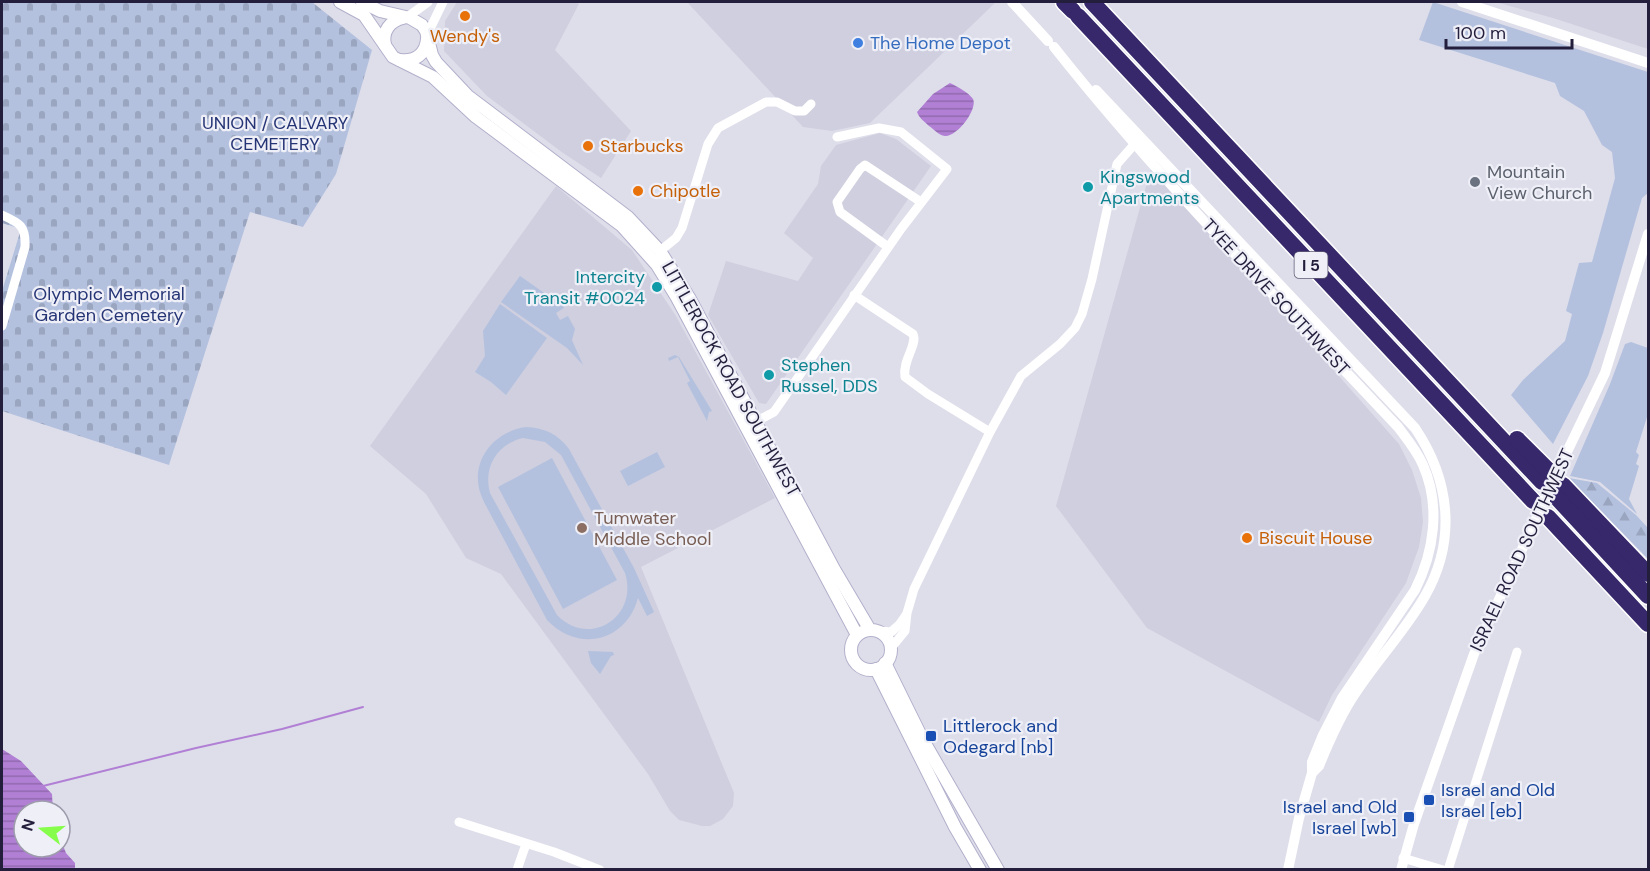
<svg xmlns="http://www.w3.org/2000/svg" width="1650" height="871" font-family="'DM Sans',sans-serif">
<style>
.built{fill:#cfcfdf}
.green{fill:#b4c1de;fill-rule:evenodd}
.forest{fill:url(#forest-firs)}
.cemetery{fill:url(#cemetery-stones)}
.water{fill:url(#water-rules)}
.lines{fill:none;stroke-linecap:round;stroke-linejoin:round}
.stream{stroke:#b180d5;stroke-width:2}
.secondary-casing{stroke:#b2b0cb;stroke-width:14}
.motorway-casing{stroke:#fff;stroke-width:19}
.minor{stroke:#fff;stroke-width:9}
.tertiary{stroke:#fff;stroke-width:10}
.secondary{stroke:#fff;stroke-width:12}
.motorway{stroke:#36286a;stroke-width:16}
.tertiary-bridge{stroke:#fff;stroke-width:10}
.food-dot{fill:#e8710a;stroke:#eeeff7;stroke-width:2}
.shop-dot{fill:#3f7fe0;stroke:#eeeff7;stroke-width:2}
.worship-dot{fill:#6b7280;stroke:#eeeff7;stroke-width:2}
.culture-dot{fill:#0f9aa8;stroke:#eeeff7;stroke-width:2}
.education-dot{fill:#8d6e63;stroke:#eeeff7;stroke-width:2}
.transit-dot{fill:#1a4fb4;stroke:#eeeff7;stroke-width:2}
.labels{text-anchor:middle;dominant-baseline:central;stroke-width:4.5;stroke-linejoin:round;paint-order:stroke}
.shield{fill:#eeeff7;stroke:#605d74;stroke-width:1.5}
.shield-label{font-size:16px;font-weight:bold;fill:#231e3c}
.food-label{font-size:18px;fill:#c56008;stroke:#eeeff7;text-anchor:start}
.shop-label{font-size:18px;fill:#366cbe;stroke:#eeeff7;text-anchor:start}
.park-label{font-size:18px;fill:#253475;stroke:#eeeff7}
.worship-label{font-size:18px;fill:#5b616d;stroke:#eeeff7;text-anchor:start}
.culture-label{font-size:18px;fill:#0d838f;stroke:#eeeff7;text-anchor:start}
.street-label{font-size:18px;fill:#231e3c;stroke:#eeeff7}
.education-label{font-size:18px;fill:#785e54;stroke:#eeeff7;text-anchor:start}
.transit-label{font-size:18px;fill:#164399;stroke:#eeeff7;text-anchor:start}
</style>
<defs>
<pattern id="forest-firs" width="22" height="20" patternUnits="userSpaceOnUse" patternTransform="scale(1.5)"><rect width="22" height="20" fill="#b4c1de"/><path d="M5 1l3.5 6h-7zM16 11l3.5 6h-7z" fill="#9aa5bf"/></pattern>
<pattern id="cemetery-stones" width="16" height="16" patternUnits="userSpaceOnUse" patternTransform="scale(1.5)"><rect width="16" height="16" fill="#b4c1de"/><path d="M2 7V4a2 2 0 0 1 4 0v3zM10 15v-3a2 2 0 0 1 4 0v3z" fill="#9aa5bf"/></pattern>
<pattern id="water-rules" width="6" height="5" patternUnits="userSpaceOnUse" patternTransform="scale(1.5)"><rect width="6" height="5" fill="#b180d5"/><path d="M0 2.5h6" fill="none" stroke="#9068ae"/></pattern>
</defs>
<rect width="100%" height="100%" fill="#dedeeb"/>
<g class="built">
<polygon points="457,2 575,2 579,4 555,50 631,131 601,178 563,153 487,96 444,51 445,21"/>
<polygon points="687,2 996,2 870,123 832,131 803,127"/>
<polygon points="1495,2 1648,2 1648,49 1553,18"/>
<polygon points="880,133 896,139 931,166 766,404 759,403 708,315 726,261 798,281 813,258 784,233 818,184 821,166 836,145"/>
<polygon points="1152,165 1399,444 1412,470 1421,498 1423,522 1419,547 1406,583 1332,695 1319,722 1147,628 1056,506"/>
<polygon points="556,186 632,250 676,316 775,498 641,567 734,793 733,806 723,819 710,826 702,826 679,820 670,811 648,774 501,574 466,558 426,494 370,446"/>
</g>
<g class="green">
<polygon points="1433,2 1648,72 1648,193 1642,198 1603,333 1588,376 1553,444 1511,395 1523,380 1565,341 1572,314 1566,311 1579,263 1592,262 1615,178 1612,152 1602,145 1584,111 1560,96 1555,83 1419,40"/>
<polygon points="520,276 563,306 564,308 556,313 560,320 568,316 575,329 572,340 583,365 567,348 501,302"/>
<polygon points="500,304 547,338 506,395 491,382 475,372 485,356 483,331"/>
<polygon points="1631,342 1648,348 1648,414 1636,452 1639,455 1636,464 1639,466 1629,499 1637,514 1600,482 1570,476 1610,384 1625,344"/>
<polygon points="675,355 679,357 712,411 709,412 707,421 687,383 690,381 678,357 669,361 668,358"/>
<path d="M 526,427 C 545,428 558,434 569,449 L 634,568 L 654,612 L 647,616 L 638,598 C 626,642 578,653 547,620 L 484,502 C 466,467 490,432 526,427 ZM 523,438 L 545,442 L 561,455 L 625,573 C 639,616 590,649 557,615 L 490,493 C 483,467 497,444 523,438 Z"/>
<polygon points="657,452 665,467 628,486 620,471"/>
<polygon points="552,458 617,580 563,609 498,487"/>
<polygon points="588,651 613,652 614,655 611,656 600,674 591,663"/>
</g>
<polygon class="forest" points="1569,478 1597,483 1636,515 1648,528 1648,559"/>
<polygon class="cemetery" points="2,2 312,2 372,50 336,174 303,227 250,212 169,465 2,411 2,291 21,229 2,223"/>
<g class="water">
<path d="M 950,83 C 958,87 968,92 973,99 C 978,109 957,137 945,136 C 938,135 934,129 929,126 C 924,121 919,118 917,112 L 933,94 Z"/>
<polygon points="2,749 21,761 52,794 53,811 24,811 24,847 60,847 60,838 66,853 75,863 75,869 2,869"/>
</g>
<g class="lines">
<polyline class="stream" points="43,786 196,748 282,729 363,707"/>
<defs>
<g id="secondary">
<polyline points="340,2 364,15 393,57 433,77 476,117 622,226 657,265 676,296 857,635"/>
<polyline points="362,2 380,11 410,18 422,25 426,31 432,55 436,62 468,96 628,217 660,251 690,299 834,569 870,630"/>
<path d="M 385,45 C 382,31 390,21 403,18"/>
<path d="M 400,60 C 415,62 426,54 427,39"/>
<circle cx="871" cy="650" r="20"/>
<polyline points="885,663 923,740 998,870"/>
<polyline points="876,669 955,827 980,870"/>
</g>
<g id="motorway">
<polyline points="1064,2 1073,11"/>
<polyline points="1092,2 1542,482"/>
<polyline points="1078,16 1533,501"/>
<polyline points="1517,439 1548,470"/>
<polyline points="1563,485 1648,574"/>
<polyline points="1557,498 1648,596"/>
<polyline points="1548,517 1648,624"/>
</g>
</defs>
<use href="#secondary" class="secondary-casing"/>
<use href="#motorway" class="motorway-casing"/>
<g class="minor">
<polyline points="406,18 428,2"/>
<polyline points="427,35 443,2"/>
<path d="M 2,215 C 20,223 26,226 25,247 L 2,326"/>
<polyline points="888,247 840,212 837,202 860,169 865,165 921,202"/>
<polyline points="660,251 676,238 682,228 708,144 718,128 766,102 777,102 795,111 804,111 811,104"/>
<path d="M 854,295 L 913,334 C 918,345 902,360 905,377 L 928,394 L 990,432"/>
<polyline points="755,422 774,412 901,229 947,169 901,132 879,128 837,137"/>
<polyline points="879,631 891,632 899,625 906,615"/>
<polyline points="891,648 905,631 907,613 914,589 990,432 1021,376 1060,344 1075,328 1082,314 1092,279 1117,164 1139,139"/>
<polyline points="459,822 554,852 600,870"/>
<polyline points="1403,858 1443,870"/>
<polyline points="517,870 526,844"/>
<polyline points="1448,870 1517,652"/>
</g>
<g class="tertiary">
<polyline points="1012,2 1048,41"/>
<polyline points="1462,2 1648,63"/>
<path d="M 1054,47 C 1160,181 1281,302 1398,427 C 1407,439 1417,451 1423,465 C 1441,506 1434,552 1415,590 L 1342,698 L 1323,735 L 1312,762 L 1312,773 L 1299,818 L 1288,870"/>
<path d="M 1096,90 L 1415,428 C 1450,480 1457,540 1425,596 C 1404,633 1373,664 1351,700 C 1338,721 1328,744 1319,766 L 1312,773"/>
<polyline points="1564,458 1605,373 1648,234"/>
<polyline points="1401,870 1414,824 1474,654 1529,534"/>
</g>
<use href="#secondary" class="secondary"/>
<use href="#motorway" class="motorway"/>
<polyline class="tertiary-bridge" points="1529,534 1564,458"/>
</g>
<g class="food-dot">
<circle cx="465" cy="16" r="6"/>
<circle cx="588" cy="146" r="6"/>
<circle cx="638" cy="191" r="6"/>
<circle cx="1247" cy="538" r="6"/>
</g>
<circle class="shop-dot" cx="858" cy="43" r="6"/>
<circle class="worship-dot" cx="1475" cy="182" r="6"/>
<g class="culture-dot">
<circle cx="1088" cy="187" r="6"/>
<circle cx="657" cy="287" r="6"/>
<circle cx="769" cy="375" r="6"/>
</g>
<circle class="education-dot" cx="582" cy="528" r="6"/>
<g class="transit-dot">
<rect x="925" y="730" width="12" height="12" rx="3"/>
<rect x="1423" y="794" width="12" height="12" rx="3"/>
<rect x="1403" y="811" width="12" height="12" rx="3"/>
</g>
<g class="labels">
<rect class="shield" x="1294.5" y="252" width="33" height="26" rx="4.5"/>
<g class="shield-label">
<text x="1311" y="265">I 5</text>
</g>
<g class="food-label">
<text x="465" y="36" text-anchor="middle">Wendy's</text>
<text x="600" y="146">Starbucks</text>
<text x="650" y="191">Chipotle</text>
<text x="1259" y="538">Biscuit House</text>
</g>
<g class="shop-label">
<text x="870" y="43">The Home Depot</text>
</g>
<g class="park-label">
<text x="275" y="123">UNION / CALVARY<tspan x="275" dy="21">CEMETERY</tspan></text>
<text x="109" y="294">Olympic Memorial<tspan x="109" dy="21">Garden Cemetery</tspan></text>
</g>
<g class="worship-label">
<text x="1487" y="172">Mountain<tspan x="1487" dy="21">View Church</tspan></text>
</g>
<g class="culture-label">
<text x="1100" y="177">Kingswood<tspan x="1100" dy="21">Apartments</tspan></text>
<text x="645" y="277" text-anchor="end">Intercity<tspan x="645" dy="21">Transit #0024</tspan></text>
<text x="781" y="365">Stephen<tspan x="781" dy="21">Russel, DDS</tspan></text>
</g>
<g class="street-label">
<text transform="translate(1276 297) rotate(47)">TYEE DRIVE SOUTHWEST</text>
<text transform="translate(731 379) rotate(61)">LITTLEROCK ROAD SOUTHWEST</text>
<text transform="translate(1522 550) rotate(-65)">ISRAEL ROAD SOUTHWEST</text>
</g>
<g class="education-label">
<text x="594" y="518">Tumwater<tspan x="594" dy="21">Middle School</tspan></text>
</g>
<g class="transit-label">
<text x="943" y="726">Littlerock and<tspan x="943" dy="21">Odegard [nb]</tspan></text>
<text x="1441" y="790">Israel and Old<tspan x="1441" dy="21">Israel [eb]</tspan></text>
<text x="1397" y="807" text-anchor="end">Israel and Old<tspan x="1397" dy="21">Israel [wb]</tspan></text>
</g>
</g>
<rect width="1650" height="871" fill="none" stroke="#231e3c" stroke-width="6"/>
<g transform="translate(42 829) rotate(287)"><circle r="28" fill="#eeeff7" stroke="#9d9bac" stroke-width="1.5"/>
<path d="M0-4.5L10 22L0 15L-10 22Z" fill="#85fd4a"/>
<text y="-9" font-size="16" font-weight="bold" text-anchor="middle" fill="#231e3c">N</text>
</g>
<path d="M1446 39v9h126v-9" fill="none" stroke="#231e3c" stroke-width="3"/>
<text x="1455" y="39" font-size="18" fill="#231e3c" stroke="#eeeff7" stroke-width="4.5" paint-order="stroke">100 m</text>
</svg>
